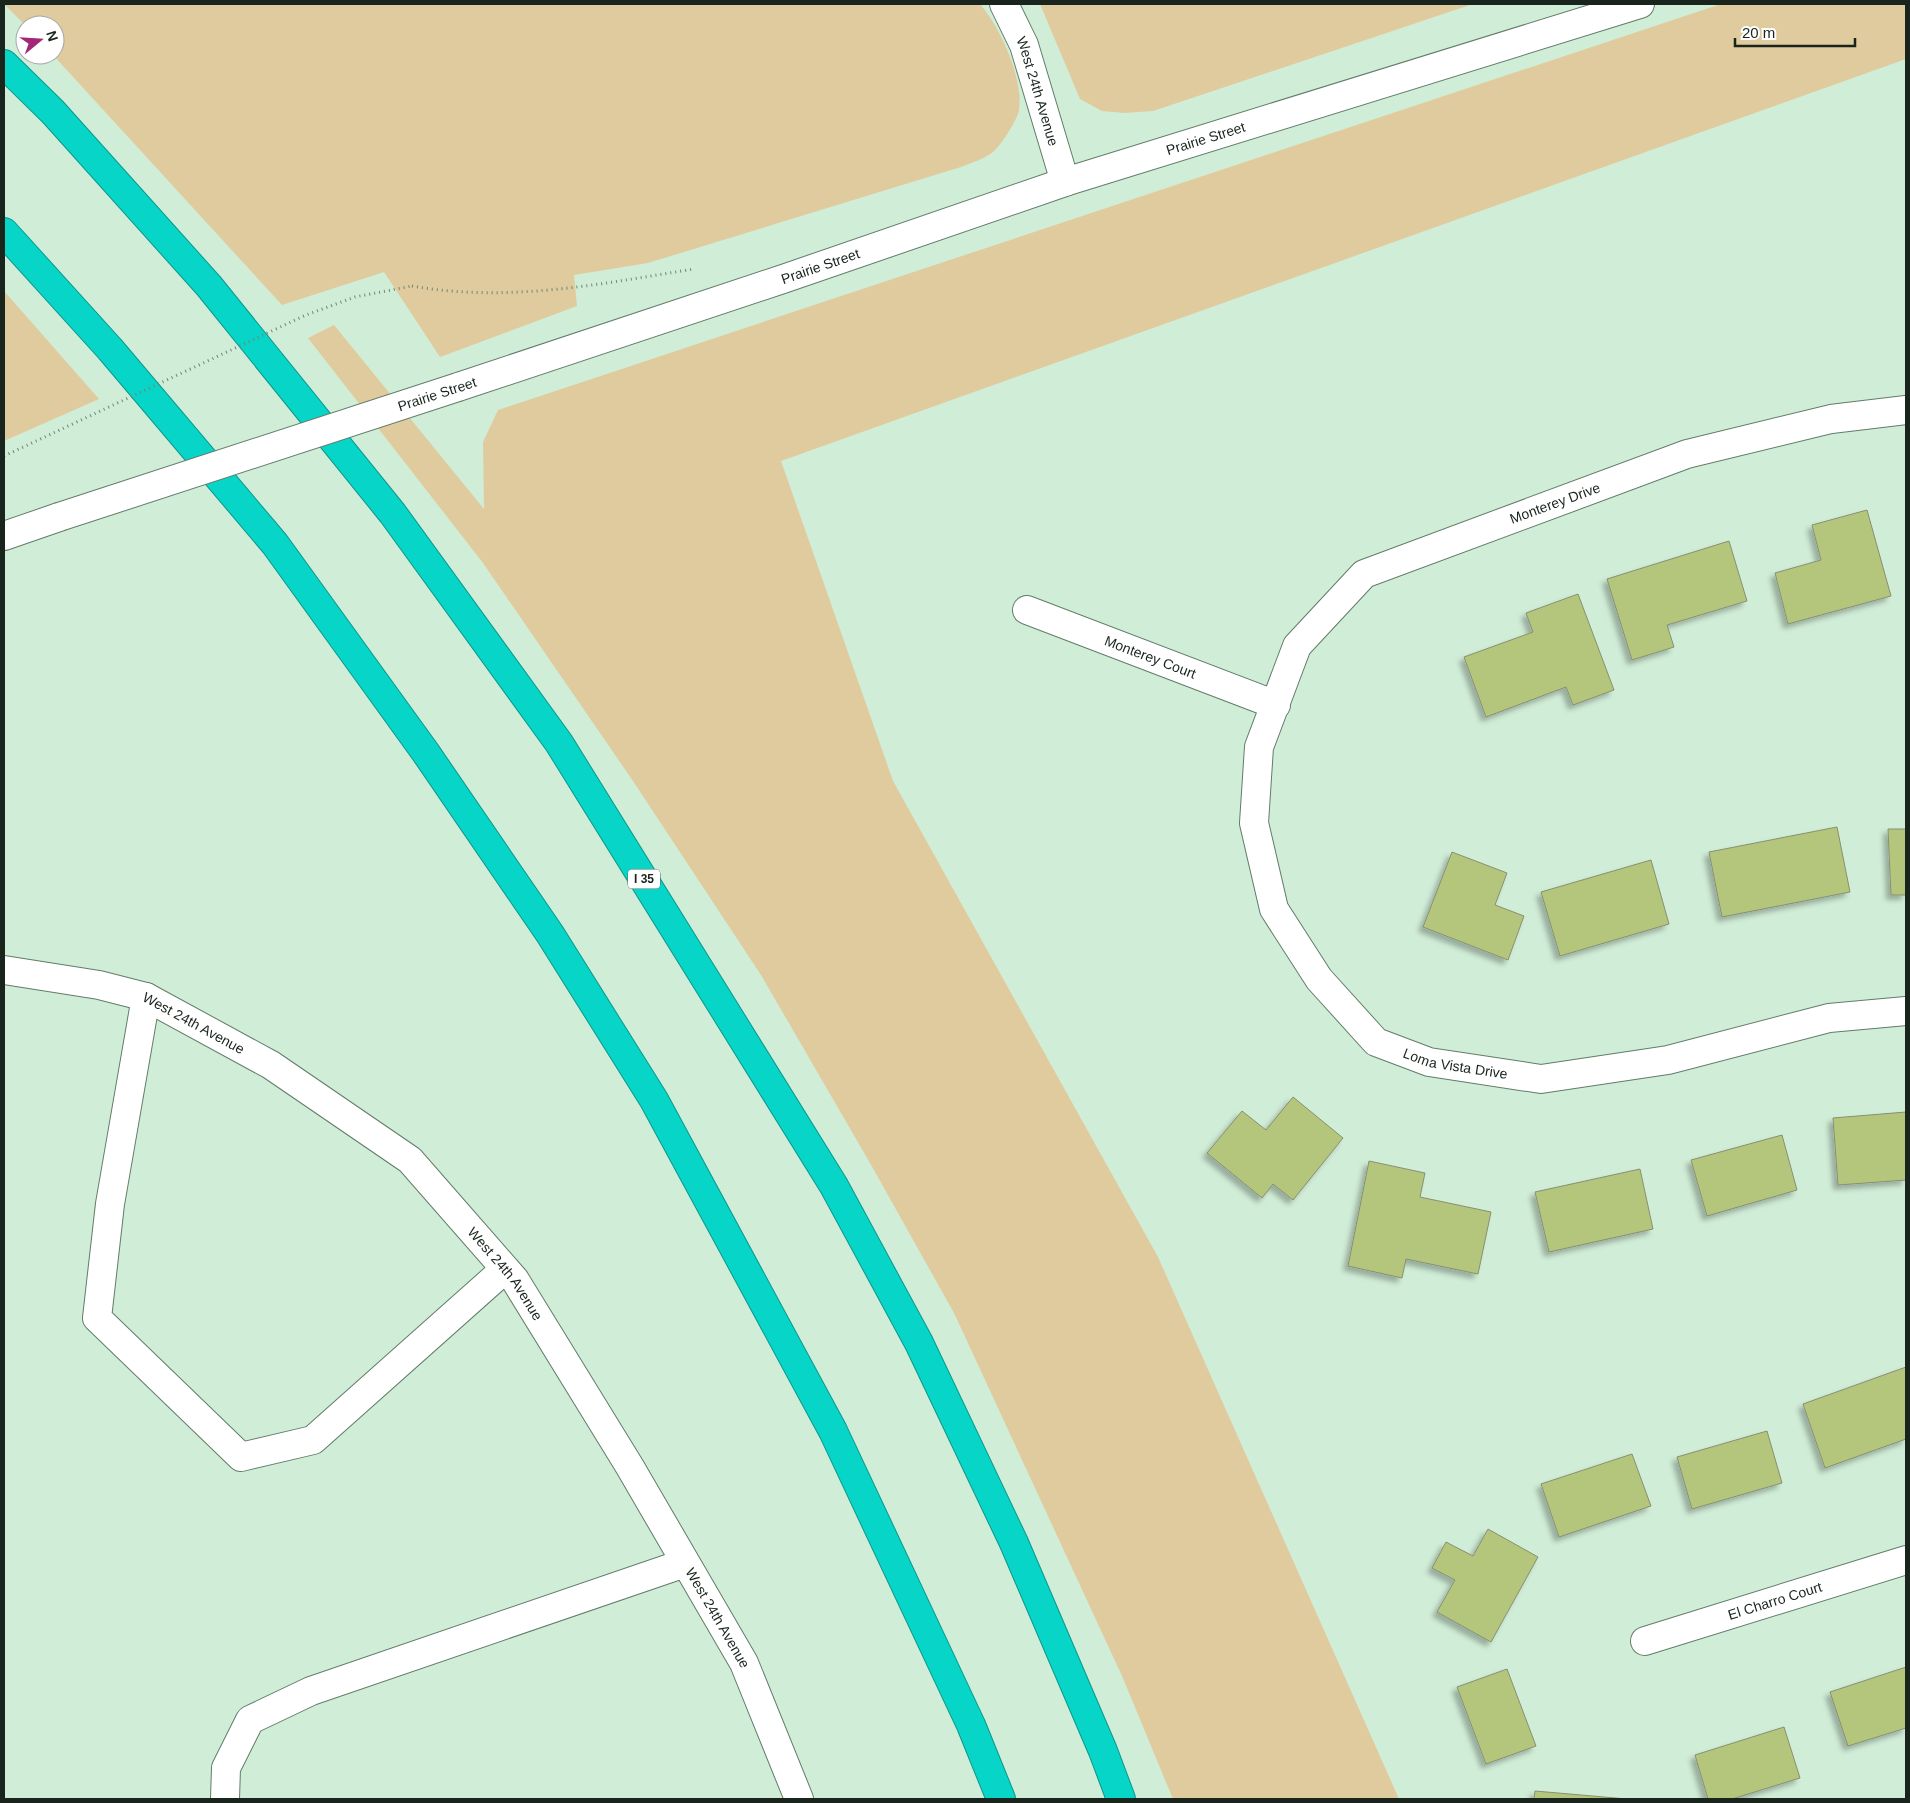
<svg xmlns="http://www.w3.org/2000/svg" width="1910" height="1803" font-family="Arial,sans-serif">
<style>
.green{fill:#e0cb9e}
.building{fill:#b4c67b;stroke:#878f72;filter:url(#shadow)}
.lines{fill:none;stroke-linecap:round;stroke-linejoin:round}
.minor-casing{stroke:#627c69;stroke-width:30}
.highway-casing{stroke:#0d978b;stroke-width:30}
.path{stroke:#738678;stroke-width:3;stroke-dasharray:1 4;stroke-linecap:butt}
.minor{stroke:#fff;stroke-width:28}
.highway{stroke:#07d5c7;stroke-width:28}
.minor-bridge-casing{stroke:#627c69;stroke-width:30;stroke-linecap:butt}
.path-bridge{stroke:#738678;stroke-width:3;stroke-dasharray:1 4;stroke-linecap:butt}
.minor-bridge{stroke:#fff;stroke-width:28}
.labels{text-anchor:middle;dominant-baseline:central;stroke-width:4;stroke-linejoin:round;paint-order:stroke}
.shield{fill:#fff;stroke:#5e6660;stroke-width:1}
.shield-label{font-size:12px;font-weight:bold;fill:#19241c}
.street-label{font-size:14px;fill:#19241c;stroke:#fff}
</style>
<defs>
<filter id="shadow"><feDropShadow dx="-4.5" dy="4.5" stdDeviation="2.5" flood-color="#0004"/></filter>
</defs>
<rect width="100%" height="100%" fill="#d0edd7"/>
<g class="green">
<path d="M 4,4 L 980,4 C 1000,27 1024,79 1019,110 C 1018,119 1000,147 993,152 C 984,159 971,163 961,167 L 648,263 L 574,275 L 577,306 L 440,357 L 384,272 L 282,305 L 53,55 L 55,25 L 25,25 Z"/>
<polygon points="1040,4 1473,4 1153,111 1124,113 1102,111 1080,99"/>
<polygon points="1721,4 1906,4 1906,59 781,461 893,781 1158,1257 1399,1799 1173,1799 1122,1676 954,1313 870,1163 761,975 633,781 483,563 308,338 334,325 484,509 483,442 498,410"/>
<polygon points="4,291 99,399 4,441"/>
</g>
<g class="building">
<polygon points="1867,510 1891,596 1788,624 1775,573 1821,560 1812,525"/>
<polygon points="1729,541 1747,601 1667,625 1674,647 1632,660 1607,579"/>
<polygon points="1578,594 1614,690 1573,705 1566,687 1486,717 1464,657 1533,632 1526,613"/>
<polygon points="1837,827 1850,892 1722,917 1709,852"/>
<polygon points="1888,829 1906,829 1906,895 1891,895"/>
<polygon points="1452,852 1507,873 1495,905 1524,916 1508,960 1423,927"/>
<polygon points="1651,860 1669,924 1560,956 1541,892"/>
<polygon points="1293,1097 1343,1138 1293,1200 1273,1184 1262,1198 1207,1153 1242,1111 1266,1130"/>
<polygon points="1906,1112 1906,1180 1838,1185 1833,1118"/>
<polygon points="1782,1135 1797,1190 1707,1216 1691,1160"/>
<polygon points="1369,1161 1425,1173 1420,1197 1491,1212 1478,1274 1406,1259 1402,1278 1348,1266"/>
<polygon points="1640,1169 1653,1229 1549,1252 1535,1192"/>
<polygon points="1906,1367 1906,1439 1825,1468 1803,1404"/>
<polygon points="1767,1431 1782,1483 1692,1509 1677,1457"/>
<polygon points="1632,1454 1651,1506 1559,1537 1541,1484"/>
<polygon points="1488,1529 1538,1557 1491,1642 1437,1612 1455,1580 1432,1568 1446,1542 1473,1556"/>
<polygon points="1906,1667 1906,1728 1848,1746 1830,1692"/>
<polygon points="1507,1669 1536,1746 1486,1764 1457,1687"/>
<polygon points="1784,1727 1800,1778 1732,1799 1708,1799 1695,1755"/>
<polygon points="1535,1791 1627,1799 1534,1799"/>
</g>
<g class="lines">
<defs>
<g id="minor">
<path id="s1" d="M 1004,4 L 1024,45 L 1065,182"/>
<path id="s2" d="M 458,387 L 783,279 L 1065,182 L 1640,4"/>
<path id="s3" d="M 1906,410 L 1831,419 L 1687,454 L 1364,574 L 1297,646 L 1259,747 L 1254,823 L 1274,909 L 1319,979 L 1376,1042 L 1429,1062 L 1541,1079 L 1668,1060 L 1829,1018 L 1906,1011"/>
<polyline points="4,536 59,517"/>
<path id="s4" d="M 1027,610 L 1276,705"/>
<path id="s5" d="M 4,970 L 99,985 L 146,997 L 271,1065 L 410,1160 L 515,1280 L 630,1467 L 744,1663 L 799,1799"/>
<polyline points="146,997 110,1204 97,1318 241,1457 313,1440 505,1269"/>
<path id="s6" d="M 1645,1641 L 1906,1560"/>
<polyline points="225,1799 226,1768 250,1720 311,1691 685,1563"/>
</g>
<g id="highway">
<polyline points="4,64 53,112 209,286 393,514 559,743 834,1186 919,1343 1014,1543 1103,1751 1121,1799"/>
<polyline points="4,232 110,349 275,544 426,753 550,934 654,1100 833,1431 971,1725 1001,1799"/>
</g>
</defs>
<use href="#minor" class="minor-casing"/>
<use href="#highway" class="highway-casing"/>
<path class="path" d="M 412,286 C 508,303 600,284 694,269"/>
<use href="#minor" class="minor"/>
<use href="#highway" class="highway"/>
<defs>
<polyline id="minor-bridge" points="59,517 458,387"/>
</defs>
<use href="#minor-bridge" class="minor-bridge-casing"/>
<polyline class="path-bridge" points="4,456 306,315 355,297 412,286"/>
<use href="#minor-bridge" class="minor-bridge"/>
</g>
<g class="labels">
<rect class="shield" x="628" y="869.5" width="32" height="19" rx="4"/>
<g class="shield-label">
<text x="644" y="879">I 35</text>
</g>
<g class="street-label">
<text stroke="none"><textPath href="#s1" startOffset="94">West 24th Avenue</textPath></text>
<text stroke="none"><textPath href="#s2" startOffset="788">Prairie Street</textPath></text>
<text stroke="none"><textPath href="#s2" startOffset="382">Prairie Street</textPath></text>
<text transform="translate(437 394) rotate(-18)">Prairie Street</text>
<text transform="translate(1555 503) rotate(-20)">Monterey Drive</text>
<text stroke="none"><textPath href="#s4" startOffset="132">Monterey Court</textPath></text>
<text stroke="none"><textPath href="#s5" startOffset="199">West 24th Avenue</textPath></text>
<text stroke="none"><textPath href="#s3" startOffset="1190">Loma Vista Drive</textPath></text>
<text stroke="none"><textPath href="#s5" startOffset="604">West 24th Avenue</textPath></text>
<text stroke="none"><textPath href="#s6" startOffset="136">El Charro Court</textPath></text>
<text stroke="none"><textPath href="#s5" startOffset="1009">West 24th Avenue</textPath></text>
</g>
</g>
<rect width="1910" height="1803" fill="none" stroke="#19241c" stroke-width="10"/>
<g transform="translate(40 40) rotate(72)"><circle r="24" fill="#ffffff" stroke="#a3a7a4"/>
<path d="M0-4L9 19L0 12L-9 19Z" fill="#a32679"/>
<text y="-8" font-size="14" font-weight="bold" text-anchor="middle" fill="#19241c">N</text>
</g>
<path d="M1735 38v8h120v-8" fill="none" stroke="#19241c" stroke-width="2.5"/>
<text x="1742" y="38" font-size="15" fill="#19241c" stroke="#ffffff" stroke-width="4" paint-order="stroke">20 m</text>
</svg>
